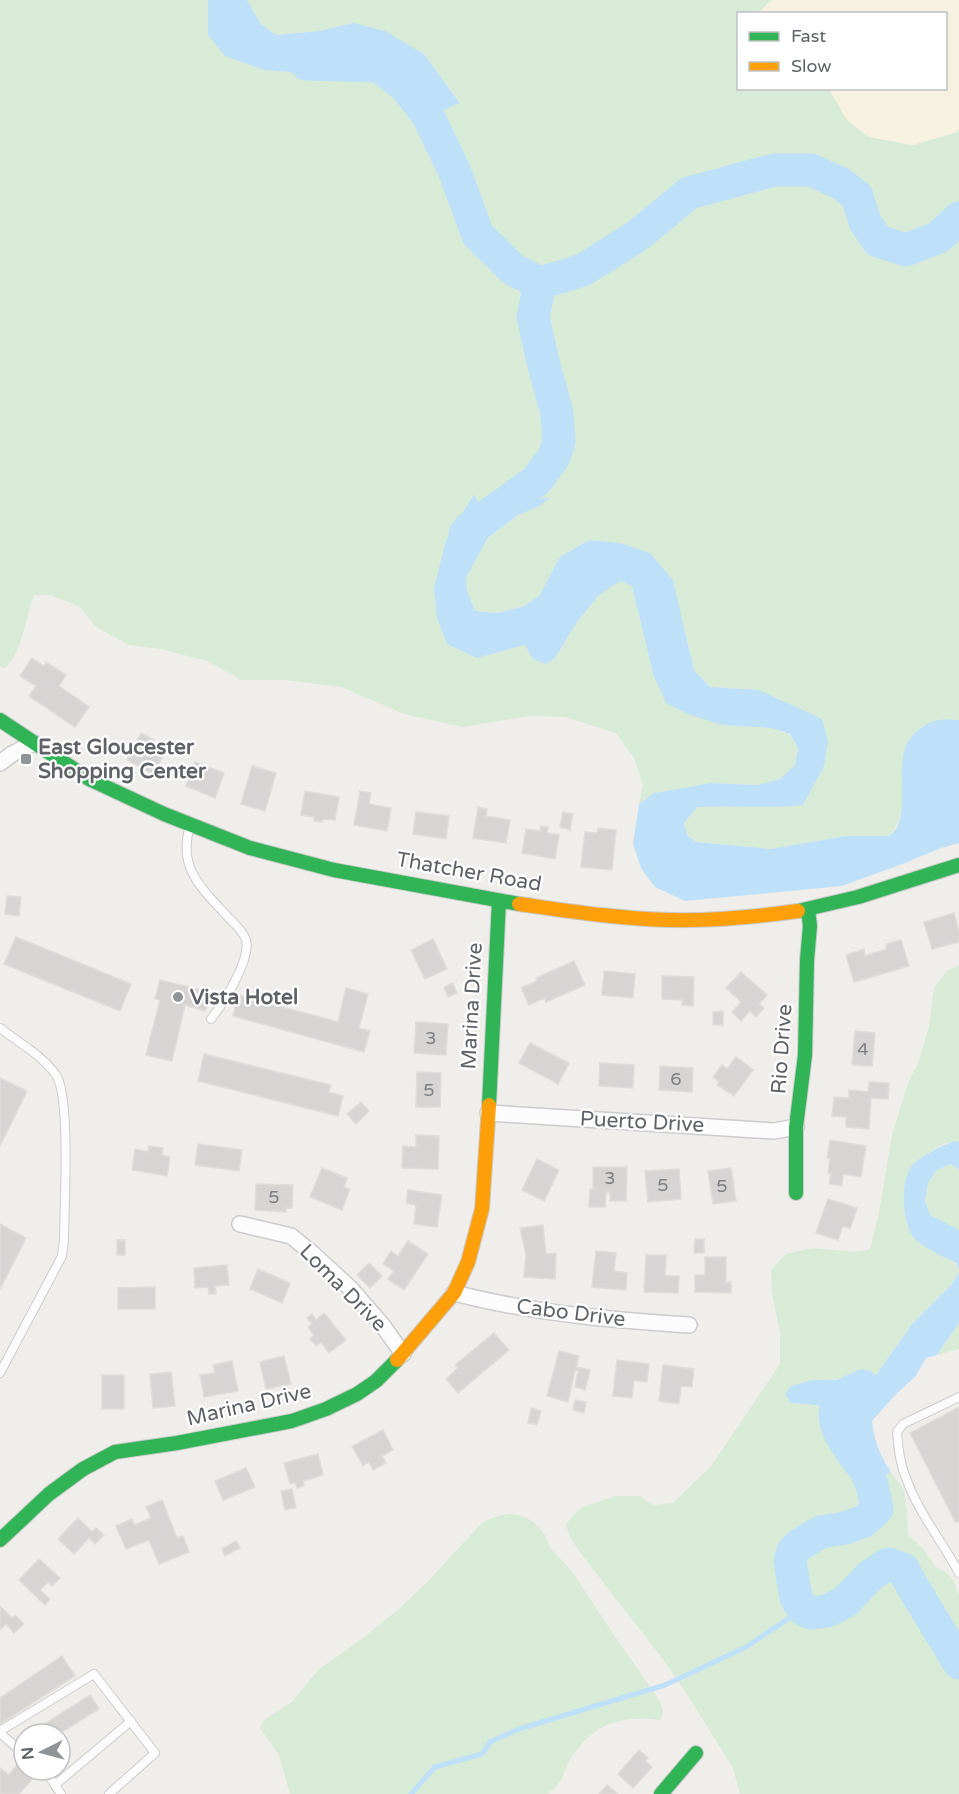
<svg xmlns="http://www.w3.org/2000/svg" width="959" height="1794" font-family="'Varela Round',sans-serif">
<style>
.green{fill:#d8ebd6}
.sand{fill:#f6f1e1}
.water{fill:#bfe0f9}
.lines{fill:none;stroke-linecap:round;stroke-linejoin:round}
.stream{stroke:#bfe0f9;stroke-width:5}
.river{stroke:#bfe0f9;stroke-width:33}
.building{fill:#d6d5d3;stroke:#deddd9;stroke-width:1.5}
.lane-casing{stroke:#cbcccc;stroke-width:10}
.street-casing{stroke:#cbcccc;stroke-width:18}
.fast-casing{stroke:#cacacb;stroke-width:16}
.slow-casing{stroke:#cacacb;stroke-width:16}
.lane{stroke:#fdfcfc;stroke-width:8}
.street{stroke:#fdfcfc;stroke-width:15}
.fast{stroke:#30b455;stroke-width:14}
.slow{stroke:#ff9f0a;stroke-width:14}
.poi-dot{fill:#919496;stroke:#fff;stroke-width:2}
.labels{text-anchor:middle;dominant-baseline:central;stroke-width:4.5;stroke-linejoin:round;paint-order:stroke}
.number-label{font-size:18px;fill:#7e8184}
.poi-label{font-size:21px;font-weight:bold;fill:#5f6368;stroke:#fff;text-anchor:start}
.street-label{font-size:21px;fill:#5f6368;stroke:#fff}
</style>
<rect width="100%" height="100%" fill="#efeeea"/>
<g class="green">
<path d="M 0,0 L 208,0 L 208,35 L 264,70 L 315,74 L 353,64 L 395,66 L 406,80 L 429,117 L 460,102 L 424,54 L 353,23 L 319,31 L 276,35 L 261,24 L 247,0 L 772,0 L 758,13 L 738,14 L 738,39 L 735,44 L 738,44 L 738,88 L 829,89 L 847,120 L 869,137 L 913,145 L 957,132 L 959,129 L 959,720 L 951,719 L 902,765 C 902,789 906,817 890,836 L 845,836 L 771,849 L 696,842 L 687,835 L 684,823 L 697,807 L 736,806 L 824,766 L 759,690 L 710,687 L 694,670 L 684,628 L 650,553 L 620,543 L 589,540 L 560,557 L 539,596 L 524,606 L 498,613 L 475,611 L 467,591 L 466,577 L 478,555 L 489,538 L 515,517 L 539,506 L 512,500 L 488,513 L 479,504 L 474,494 L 446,540 L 477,658 L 525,645 L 533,659 L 555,658 L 577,622 L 599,595 L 620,580 L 632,585 L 653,674 L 722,725 L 771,728 L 790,735 L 798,748 L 795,765 L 780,779 L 758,785 L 711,783 L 654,793 L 639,804 L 643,785 L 634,758 L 616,733 L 565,717 L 528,716 L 463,727 L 404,714 L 341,687 L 286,680 L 241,680 L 207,661 L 160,649 L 129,645 L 95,626 L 80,607 L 51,595 L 34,595 C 25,619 23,651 5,668 L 0,667 Z"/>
<path d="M 959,966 L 959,1142 C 942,1139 922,1157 910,1168 C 909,1181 905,1196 905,1210 C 906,1255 954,1248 959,1272 L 952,1284 L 912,1324 L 876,1375 L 864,1379 L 834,1379 L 791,1403 L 813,1405 L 834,1413 L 840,1421 L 842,1432 L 881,1477 L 891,1472 L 904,1490 L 907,1512 L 908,1534 L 923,1549 L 936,1567 L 946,1572 L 953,1580 L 959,1594 L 959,1794 L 740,1794 L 733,1768 L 690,1699 L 662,1658 L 579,1551 L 569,1535 L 566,1524 L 580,1508 L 615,1496 L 639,1496 L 654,1505 L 673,1503 L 712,1465 L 780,1364 L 780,1333 L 772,1293 L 771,1270 L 786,1254 L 813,1248 L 854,1252 L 870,1250 L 879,1213 L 892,1135 L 908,1083 L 918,1063 L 929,1027 L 934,988 L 948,970 Z"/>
<polygon points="951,1164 959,1169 959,1230 929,1215 925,1201 928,1183 936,1171"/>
<polygon points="959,1323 959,1349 937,1355"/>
<path d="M 511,1514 L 522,1516 L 532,1521 L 540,1528 L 546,1537 L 550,1548 L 571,1570 L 616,1638 L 660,1701 L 663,1711 L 661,1720 C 620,1715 594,1723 571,1758 C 566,1765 565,1773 561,1780 C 558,1785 552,1790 548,1794 L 290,1794 L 279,1755 L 260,1728 L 264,1720 L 292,1702 L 319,1669 L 355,1644 L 398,1610 L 429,1580 L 481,1524 C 491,1518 499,1515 511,1514 Z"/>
</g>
<polygon class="sand" points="772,0 959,0 959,129 957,132 913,145 869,137 847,120 829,89 946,88 946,14 758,13"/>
<g class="water">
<polygon points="208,0 247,0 261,24 276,35 319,31 353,23 385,31 424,54 460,103 428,117 406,80 394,66 353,64 315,74 264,70 225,56 208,35"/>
<path d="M 474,494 L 479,504 L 488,513 L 512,500 L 550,498 L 539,506 L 515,517 L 488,538 L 466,577 L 467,591 L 475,611 L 498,613 L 524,606 L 539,596 L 560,557 L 589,540 L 620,543 L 650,553 L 673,580 L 694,670 L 710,687 L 759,690 L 822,719 L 828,741 L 824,766 L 803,805 C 768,809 732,805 697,807 L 684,823 L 687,835 L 696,842 L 771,849 L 845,836 L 890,836 C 893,832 897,829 898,825 C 909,797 891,753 916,732 C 932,719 939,719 959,720 L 959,843 L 941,848 L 905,863 L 842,886 L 685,901 L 655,887 L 641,868 L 633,844 L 639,804 L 654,793 L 711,783 L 758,785 L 780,779 L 795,765 L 798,748 L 790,734 L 771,728 L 722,725 L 688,714 L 666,703 L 653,674 L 632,586 L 620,581 L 599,595 L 577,622 L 555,658 L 546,664 L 533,659 L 525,645 L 477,658 L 447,644 L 437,618 L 434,588 L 446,540 Z"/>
<path d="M 955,1141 L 959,1142 L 959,1169 L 950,1164 L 936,1171 L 928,1183 L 925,1201 L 930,1215 L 959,1230 L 959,1270 L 956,1263 C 944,1257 924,1248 915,1239 C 902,1225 900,1183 911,1167 C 920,1156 942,1145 955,1141 Z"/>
<path d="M 959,1272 L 959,1323 L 937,1355 L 926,1358 L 915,1377 L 896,1394 L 872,1421 C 874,1440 880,1456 891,1472 C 885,1475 880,1478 873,1477 C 858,1475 845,1446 842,1432 C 840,1425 841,1421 836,1415 C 824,1404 806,1404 791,1403 L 785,1394 L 791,1386 L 812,1380 L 863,1379 L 876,1375 L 912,1324 L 952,1284 Z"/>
</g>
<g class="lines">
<polyline class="stream" points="411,1794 435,1767 482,1754 490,1742 519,1729 665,1685 746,1647 803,1609"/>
<g class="river">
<polyline points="306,64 379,66 406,87 427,114 454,170 478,235 514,270 540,283 583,270 637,236 689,193 774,170 811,170 840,183 857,196 865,222 878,241 906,250 939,237 959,218"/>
<polyline points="465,534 470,528 536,481 554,457 559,441 557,413 544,366 533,317 540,283"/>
<path d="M 863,1386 C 857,1389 847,1392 842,1397 C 822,1419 851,1450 864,1468 C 872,1480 875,1495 877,1509 L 864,1521 L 846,1528 L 821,1532 L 799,1545 L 793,1551 L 790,1561 L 796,1598 L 803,1609 L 811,1613 L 827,1611 L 845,1602 L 871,1575 L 888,1564 L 903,1569 L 914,1589 L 959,1663"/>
</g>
</g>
<g class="building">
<polygon points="32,658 44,666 46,662 66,675 59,686 89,707 75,727 29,696 36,686 20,676"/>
<polygon points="141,733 154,740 149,749 163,756 153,774 127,760"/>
<polygon points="195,762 224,773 215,798 186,786"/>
<polygon points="252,766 276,773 265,811 241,804"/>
<polygon points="305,791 339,797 335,820 323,819 322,822 314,821 314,817 301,815"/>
<polygon points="360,791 371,793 369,804 391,808 387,831 354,825"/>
<polygon points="478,807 487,809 486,816 510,820 506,843 473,838"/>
<polygon points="416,812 449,816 446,839 413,834"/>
<polygon points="563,812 573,814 570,830 560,827"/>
<polygon points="541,826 548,827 547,833 559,835 555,859 522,853 526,829 540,831"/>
<polygon points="598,828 616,830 612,870 581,867 585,832 597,833"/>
<polygon points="7,896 21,897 19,916 5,914"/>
<polygon points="954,913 959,931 959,942 932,949 924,922"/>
<polygon points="16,937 131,984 120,1011 4,964"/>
<polygon points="433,939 447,969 425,979 411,950"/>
<polygon points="901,940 909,966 854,982 846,955 864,949 865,956 887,949 886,944"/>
<polygon points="574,961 585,985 546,1002 545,998 529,1005 521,988 537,981 536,978"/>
<polygon points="604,971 635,974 633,998 602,995"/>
<polygon points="741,972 767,995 759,1004 764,1008 756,1017 750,1011 741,1021 732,1012 741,1002 726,988"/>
<polygon points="662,976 694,977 693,1006 682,1005 682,1000 662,999"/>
<polygon points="160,980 210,992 205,1011 185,1005 172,1061 146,1055 160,1000 155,999"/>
<polygon points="453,983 457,993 448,997 444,987"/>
<polygon points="346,988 368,994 359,1028 370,1031 364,1052 233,1016 238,995 338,1022"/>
<polygon points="723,1011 723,1025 713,1025 713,1012"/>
<polygon points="416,1022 448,1024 446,1055 414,1053"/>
<polygon points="855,1031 875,1033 872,1066 852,1065"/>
<polygon points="530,1043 569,1063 558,1084 519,1063"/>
<polygon points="204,1054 331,1085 329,1092 343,1096 338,1116 198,1081"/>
<polygon points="736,1057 753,1070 734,1096 717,1085 719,1082 713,1077 722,1065 727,1069"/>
<polygon points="600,1063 634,1065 633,1088 599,1086"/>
<polygon points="660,1066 693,1068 692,1092 659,1090"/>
<polygon points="417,1072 441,1073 440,1107 416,1107"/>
<polygon points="0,1078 27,1091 0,1146"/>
<polygon points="869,1082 889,1083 888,1099 871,1098 869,1129 846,1127 846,1117 832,1116 834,1097 849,1098 849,1090 868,1092"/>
<polygon points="361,1102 369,1111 356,1124 347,1114"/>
<polygon points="416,1135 439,1136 438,1169 402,1168 403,1146 416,1147"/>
<polygon points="830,1140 866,1146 861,1177 843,1174 842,1186 829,1184 831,1174 828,1173 830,1158 827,1158"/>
<polygon points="198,1144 242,1150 239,1171 195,1165"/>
<polygon points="149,1146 163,1148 162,1155 170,1157 167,1176 132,1170 135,1149 148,1152"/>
<polygon points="537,1159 559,1170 544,1201 522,1190"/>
<polygon points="593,1167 627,1167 626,1201 610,1201 610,1192 606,1192 605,1207 589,1207 590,1189 593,1189"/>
<polygon points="322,1168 347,1178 344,1187 350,1189 342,1210 310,1197"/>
<polygon points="731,1168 736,1201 713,1204 708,1171"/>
<polygon points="679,1169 681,1199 648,1202 645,1171"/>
<polygon points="256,1184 293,1185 292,1208 286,1208 286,1212 255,1210"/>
<polygon points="408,1190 442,1195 437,1227 414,1224 416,1205 406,1203"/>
<polygon points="828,1199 857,1208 850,1229 843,1226 838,1240 816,1233"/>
<polygon points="0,1224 26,1238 0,1289"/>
<polygon points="543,1225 546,1254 556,1253 555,1279 524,1277 526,1255 520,1228"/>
<polygon points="695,1239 704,1239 704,1253 694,1253"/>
<rect x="117" y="1240" width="8" height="15"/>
<polygon points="408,1241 428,1254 404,1290 388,1279 394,1271 383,1264 391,1251 398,1256"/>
<polygon points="596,1251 616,1253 614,1271 627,1273 626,1290 592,1287"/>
<polygon points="646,1255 666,1255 665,1276 679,1276 678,1293 644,1292"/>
<polygon points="705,1257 726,1257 726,1282 731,1282 731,1293 695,1292 695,1275 705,1275"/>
<polygon points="369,1263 382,1276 370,1288 357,1275"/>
<polygon points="227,1265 229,1285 215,1286 216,1294 209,1294 208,1287 195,1288 194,1268"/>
<polygon points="258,1269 290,1283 282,1303 250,1289"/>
<polygon points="155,1287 155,1309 118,1309 118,1288"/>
<polygon points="324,1313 346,1340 329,1353 321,1342 316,1346 310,1339 314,1335 308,1327 312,1324 307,1318 312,1314 316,1320"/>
<polygon points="494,1333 509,1350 458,1393 446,1379 458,1368 455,1365"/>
<polygon points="559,1351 579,1356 576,1367 590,1370 585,1390 575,1387 578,1371 575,1370 568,1402 547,1396"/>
<polygon points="284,1356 291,1384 266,1389 260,1362"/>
<polygon points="617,1360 649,1364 647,1382 634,1380 632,1398 613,1396"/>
<polygon points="232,1361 238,1391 204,1397 200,1375 215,1373 213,1365"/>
<polygon points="663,1365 694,1369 692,1387 681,1386 679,1404 659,1401"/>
<polygon points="171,1372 175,1406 153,1408 150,1374"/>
<rect x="102" y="1375" width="22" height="34"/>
<polygon points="575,1400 586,1402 584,1413 573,1410"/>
<polygon points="959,1407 959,1521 956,1523 910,1433"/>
<polygon points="531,1408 541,1411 537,1425 528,1423"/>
<polygon points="383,1430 393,1450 382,1456 386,1463 373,1470 369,1462 363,1466 352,1446"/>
<polygon points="318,1454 323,1475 303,1481 304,1486 297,1488 296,1483 290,1484 284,1463"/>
<polygon points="246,1468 255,1487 223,1500 215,1481"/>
<polygon points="292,1489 296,1508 285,1510 281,1491"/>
<polygon points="162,1500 177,1538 183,1536 189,1552 159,1564 149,1540 126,1549 116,1526 132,1519 134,1525 151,1518 146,1507"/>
<polygon points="78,1518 92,1532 96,1528 104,1535 95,1544 89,1538 74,1554 58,1539"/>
<polygon points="236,1541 240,1548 225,1556 222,1549"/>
<polygon points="39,1559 60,1578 52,1586 48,1582 40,1590 50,1599 45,1605 19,1580"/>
<polygon points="0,1606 12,1618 15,1615 24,1624 14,1633 6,1624 0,1630"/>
<polygon points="62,1656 75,1676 0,1724 0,1698"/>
<polygon points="90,1695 99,1709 59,1734 29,1734"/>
<polygon points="639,1750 648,1758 645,1761 652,1767 633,1788 618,1774"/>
<polygon points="19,1762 24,1765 24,1770 30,1770 36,1775 19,1794 0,1794 0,1768 9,1775"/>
<polygon points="607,1785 618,1794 599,1794"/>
</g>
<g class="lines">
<defs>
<g id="lane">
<path d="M 190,826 C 177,868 202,889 229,918 C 235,924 243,931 246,940 C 251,960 223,1004 211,1019"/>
<path d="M 0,1028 C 19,1043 42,1055 56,1075 C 71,1097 64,1209 64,1240 L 62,1256 L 0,1373"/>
<path d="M 959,1397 L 903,1424 L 897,1432 C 898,1448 900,1464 906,1478 C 918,1512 942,1541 959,1573"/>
<polyline points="0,1731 94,1674 155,1753 109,1794"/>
<polyline points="0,1733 24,1754"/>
<polyline points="43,1770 49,1776 61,1794"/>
<polyline points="55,1785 131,1721"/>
</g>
<g id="street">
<polyline points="0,763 12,754 34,743"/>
<polyline points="488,1113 774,1131 796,1127"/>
<polyline points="240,1224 291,1236 312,1253 350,1288 383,1326 403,1354"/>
<path d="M 454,1293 C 532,1313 610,1320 689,1325"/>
</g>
<g id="fast">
<polyline points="0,720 89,779 164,814 250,848 334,870 519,904"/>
<polyline points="798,911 858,897 959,865"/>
<polyline points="489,1105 499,901"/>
<polyline points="796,1193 796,1127 805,1055 807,960 810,926 808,909"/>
<polyline points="0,1540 49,1494 83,1469 115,1452 177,1443 292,1421 326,1409 357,1394 376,1381 397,1360"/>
<polyline points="661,1794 696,1753"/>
</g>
<g id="slow">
<path d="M 519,904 C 569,911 619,919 670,920 C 712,921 755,917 798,911"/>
<polyline points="397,1360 454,1293 468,1262 482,1209 489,1105"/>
</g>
</defs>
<use href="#lane" class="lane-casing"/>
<use href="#street" class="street-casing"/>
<use href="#fast" class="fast-casing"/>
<use href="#slow" class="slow-casing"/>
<use href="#lane" class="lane"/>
<use href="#street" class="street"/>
<use href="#fast" class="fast"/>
<use href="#slow" class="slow"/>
</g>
<g class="poi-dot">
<rect x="20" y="753" width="12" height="12" rx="3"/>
<circle cx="178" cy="997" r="6"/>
</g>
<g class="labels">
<g class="number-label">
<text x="431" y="1038">3</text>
<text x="863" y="1049">4</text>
<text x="676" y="1079">6</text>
<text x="429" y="1090">5</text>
<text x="610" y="1178">3</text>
<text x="663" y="1185">5</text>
<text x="722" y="1186">5</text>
<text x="274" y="1197">5</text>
</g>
<g class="poi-label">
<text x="38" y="747">East Gloucester<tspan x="38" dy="24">Shopping Center</tspan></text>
<text x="190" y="997">Vista Hotel</text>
</g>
<g class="street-label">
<text transform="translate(469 872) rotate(10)">Thatcher Road</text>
<text transform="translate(472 1006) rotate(-87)">Marina Drive</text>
<text transform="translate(782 1049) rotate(-86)">Rio Drive</text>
<text transform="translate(642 1122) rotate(3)">Puerto Drive</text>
<text transform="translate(343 1288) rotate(45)">Loma Drive</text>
<text transform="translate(571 1313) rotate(7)">Cabo Drive</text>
<text transform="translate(249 1405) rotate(-13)">Marina Drive</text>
</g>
</g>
<rect x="737" y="12" width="210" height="78" fill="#ffffff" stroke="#bfc1c3" stroke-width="1.5"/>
<rect x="749" y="32" width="30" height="9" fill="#30b455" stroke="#bfc1c3" stroke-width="1.5"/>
<text x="791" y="42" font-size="18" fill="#5f6368">Fast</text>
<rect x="749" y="62" width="30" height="9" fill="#ff9f0a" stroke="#bfc1c3" stroke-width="1.5"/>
<text x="791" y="72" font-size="18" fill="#5f6368">Slow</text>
<g transform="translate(42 1752) rotate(264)"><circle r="28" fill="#ffffff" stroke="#bfc1c3" stroke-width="1.5"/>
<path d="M0-4.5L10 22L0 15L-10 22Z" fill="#919496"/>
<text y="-9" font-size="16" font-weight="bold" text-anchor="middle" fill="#5f6368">N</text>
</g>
</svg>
